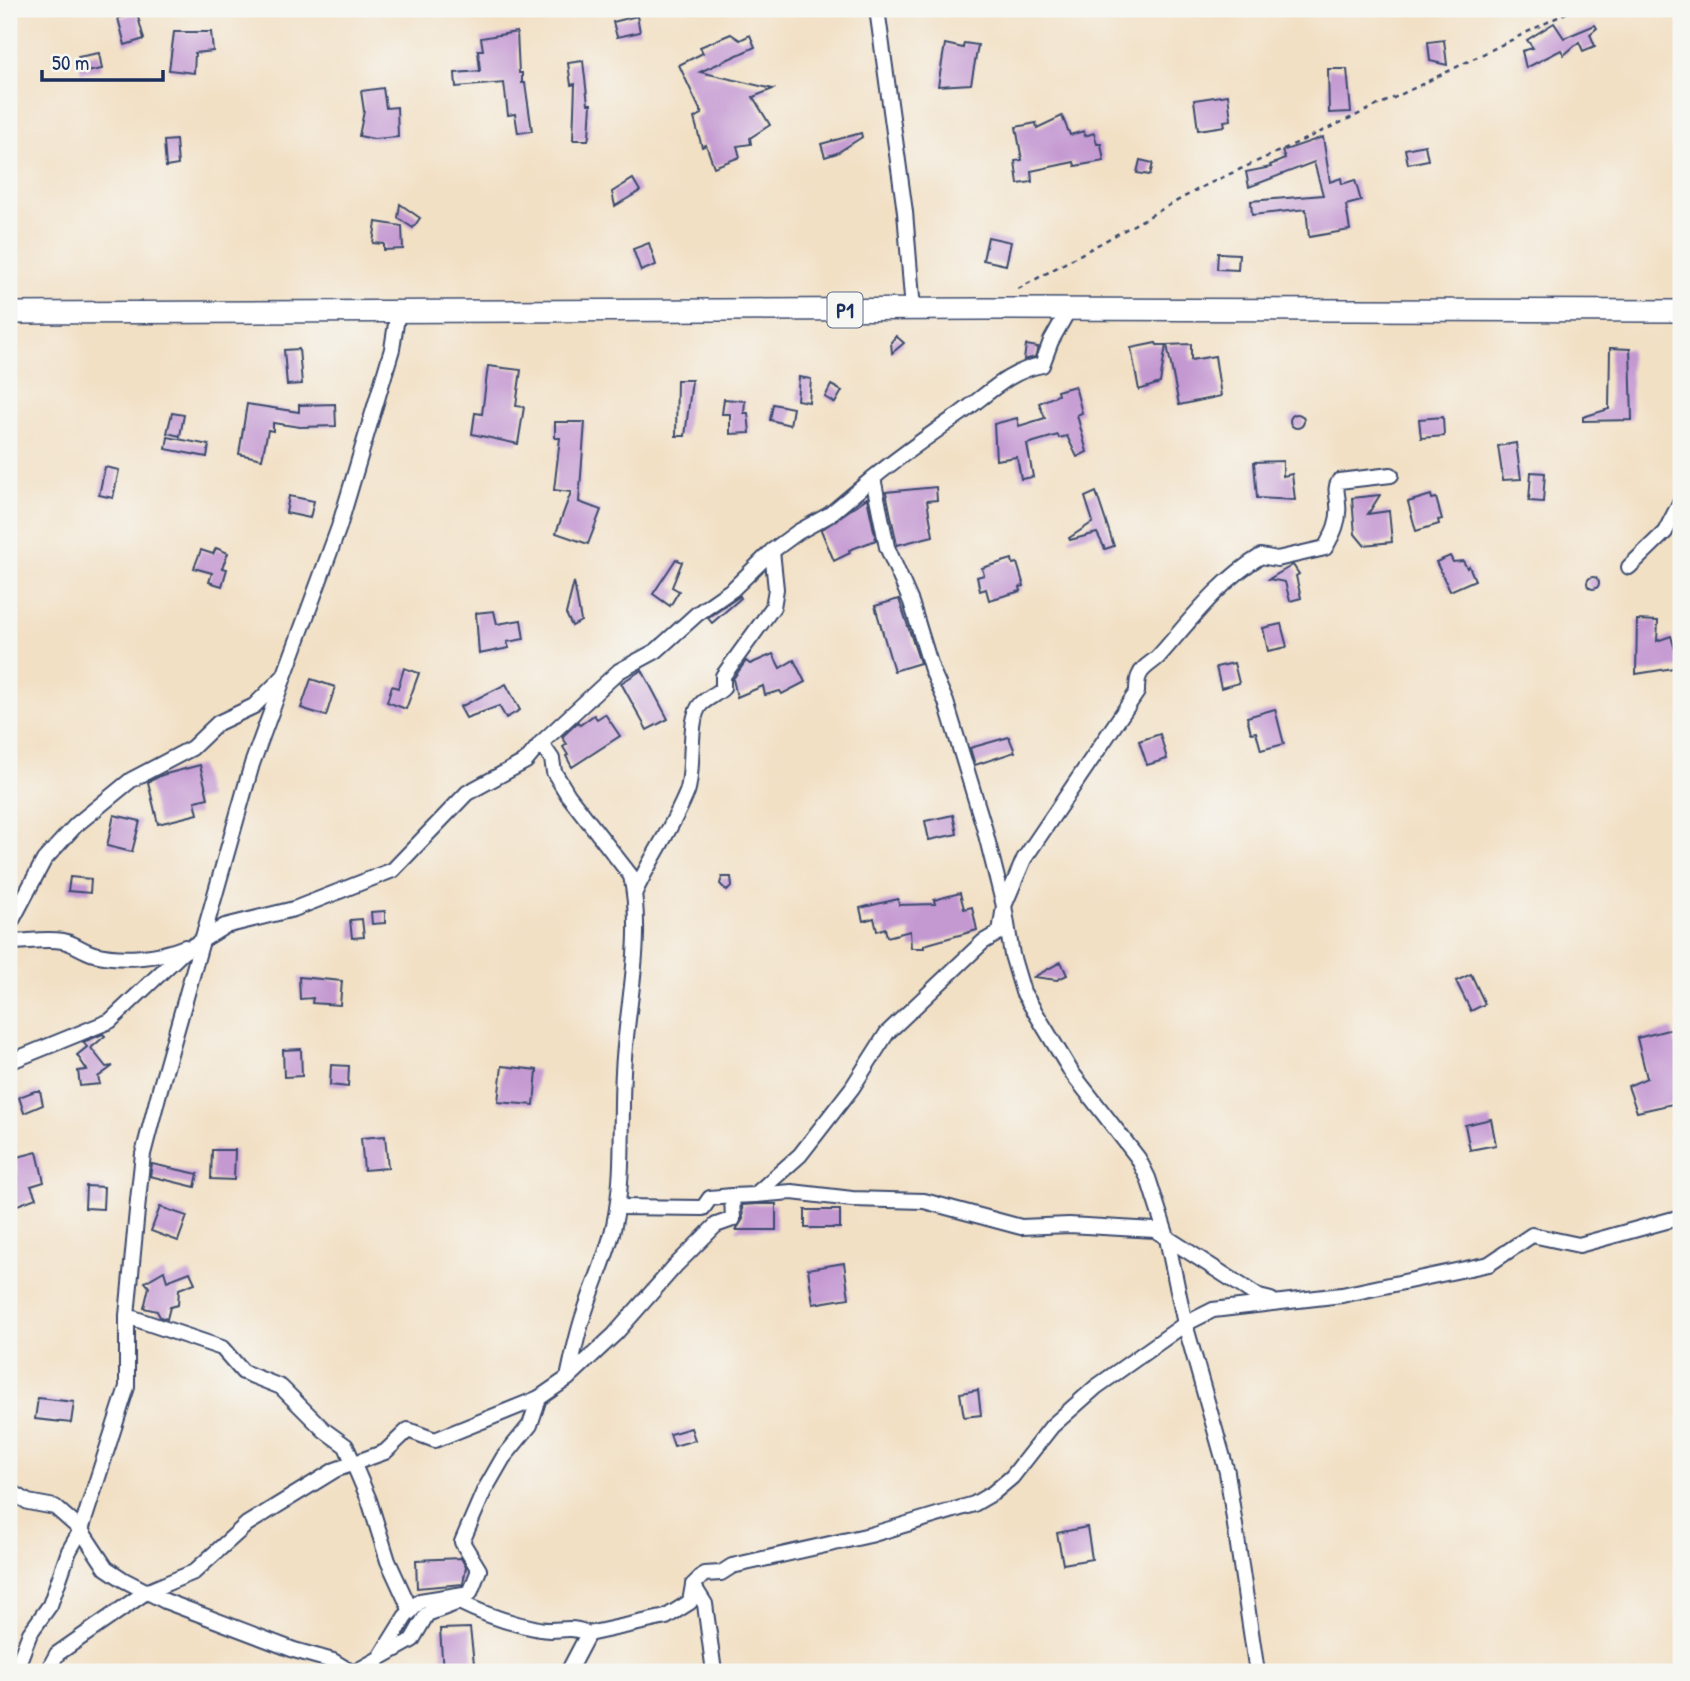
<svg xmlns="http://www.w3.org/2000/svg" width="1690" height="1681" font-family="'Patrick Hand',sans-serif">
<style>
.building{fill:#c499d2}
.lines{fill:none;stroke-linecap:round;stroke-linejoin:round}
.minor-casing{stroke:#3b4a6d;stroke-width:18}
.primary-casing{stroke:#3b4a6d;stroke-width:24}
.path{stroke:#3b4a6d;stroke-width:2.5;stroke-dasharray:5 5;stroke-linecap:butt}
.minor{stroke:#fff;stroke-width:14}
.primary{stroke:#fff;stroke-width:21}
.labels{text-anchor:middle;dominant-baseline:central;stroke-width:5;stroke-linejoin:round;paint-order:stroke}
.shield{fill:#f6f6f2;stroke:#5d6b8a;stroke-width:2}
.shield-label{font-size:21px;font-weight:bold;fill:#1b2f5e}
</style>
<rect width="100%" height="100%" fill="#f6f6f2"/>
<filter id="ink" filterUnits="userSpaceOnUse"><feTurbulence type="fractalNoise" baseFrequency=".0143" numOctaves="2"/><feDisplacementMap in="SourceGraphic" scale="14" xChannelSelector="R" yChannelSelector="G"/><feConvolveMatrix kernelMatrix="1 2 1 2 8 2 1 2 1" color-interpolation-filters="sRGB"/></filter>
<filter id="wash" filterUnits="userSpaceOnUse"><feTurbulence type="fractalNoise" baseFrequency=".00686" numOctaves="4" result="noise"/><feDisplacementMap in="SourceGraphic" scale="28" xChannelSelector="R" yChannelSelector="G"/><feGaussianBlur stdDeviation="1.57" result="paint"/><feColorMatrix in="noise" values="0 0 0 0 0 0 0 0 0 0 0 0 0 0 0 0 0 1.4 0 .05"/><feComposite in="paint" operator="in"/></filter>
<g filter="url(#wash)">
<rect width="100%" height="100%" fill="#f2e0c5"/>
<g id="blocks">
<g class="building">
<polygon points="137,13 144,39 125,45 118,18"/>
<polygon points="637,16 640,32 617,37 613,22"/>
<polygon points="1554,23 1564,38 1595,25 1597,28 1590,34 1595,46 1583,51 1579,42 1564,55 1561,50 1526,68 1522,51 1533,48 1527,40"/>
<polygon points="174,32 211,32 213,51 195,53 194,73 169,70"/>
<polygon points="517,32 519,73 522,73 522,83 525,83 532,131 518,133 515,114 508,115 504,83 456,87 455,73 480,71 478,50 483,50 481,38"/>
<polygon points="731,34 740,40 750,35 755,47 700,72 773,89 753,97 770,125 750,138 751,144 737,146 740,157 714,167 706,145 702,147 694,118 702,114 679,65 703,53 700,47"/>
<polygon points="1444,40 1447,65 1430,61 1428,42"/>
<polygon points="964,43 978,45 971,84 938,86 945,44 963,48"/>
<polygon points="99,53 102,69 81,73 78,57"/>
<polygon points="583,61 588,104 591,104 589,136 588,140 573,140 575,84 571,85 568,63"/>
<polygon points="1328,69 1347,69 1351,112 1329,113"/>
<polygon points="383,88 386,108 397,107 398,137 374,139 359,136 364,111 361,91"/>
<polygon points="1228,95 1231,120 1224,121 1225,126 1198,130 1194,100"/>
<polygon points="1062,116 1070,135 1084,131 1085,136 1094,133 1097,144 1101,144 1104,161 1075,166 1074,162 1031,171 1032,182 1018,184 1015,161 1022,160 1016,127 1036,123 1037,128"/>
<polygon points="861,133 862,137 837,153 825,157 821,144"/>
<polygon points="1323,137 1330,182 1341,178 1342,184 1355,180 1361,201 1346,205 1350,230 1309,237 1306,209 1252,215 1251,201 1323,195 1314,162 1249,187 1246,172 1271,167 1270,165 1285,159 1282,151"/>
<polygon points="176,140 178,165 166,167 164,141"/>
<polygon points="1425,145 1428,160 1408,164 1405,149"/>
<polygon points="1140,160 1153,163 1150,175 1137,173"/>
<polygon points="633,179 640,191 615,206 612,192"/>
<polygon points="400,204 420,218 413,228 398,218"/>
<polygon points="376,222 402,226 403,249 384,250 384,244 373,243"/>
<polygon points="988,237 1011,242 1006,265 983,260"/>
<polygon points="649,243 656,265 641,271 633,249"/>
<polygon points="1218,253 1239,254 1238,270 1217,269"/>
<polygon points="896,336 904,343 892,353 891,342"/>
<polygon points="1156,343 1157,345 1166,345 1160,383 1139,390 1131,348"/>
<polygon points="1191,344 1191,360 1215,356 1221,396 1179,405 1167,345"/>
<polygon points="1026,345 1038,347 1035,357 1024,360"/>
<polygon points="1610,348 1630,349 1632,420 1583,421 1583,417 1609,409"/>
<polygon points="299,349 302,384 287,385 284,350"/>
<polygon points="488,366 521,370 516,406 524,407 518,444 472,434 475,413 482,414"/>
<polygon points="799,377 811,379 809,402 797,400"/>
<polygon points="677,380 692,380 685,436 676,436"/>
<polygon points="831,385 842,391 835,403 825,397"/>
<polygon points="1075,386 1082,413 1077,415 1087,452 1077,457 1067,436 1059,438 1058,435 1027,444 1033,477 1021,479 1017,457 996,460 994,424 1017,418 1019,426 1045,418 1039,403 1058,395 1057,391"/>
<polygon points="724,399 745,401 744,413 748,413 750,433 730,434 730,414 722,414"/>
<polygon points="247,404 299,412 299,405 335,404 336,426 300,427 273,423 273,431 268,430 262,459 239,454"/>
<polygon points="773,404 793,408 790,425 770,420"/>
<polygon points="172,413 184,415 180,436 167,433"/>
<circle cx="1297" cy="421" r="7"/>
<polygon points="1443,417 1444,436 1421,438 1419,419"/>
<polygon points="555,422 585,422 579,502 601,510 588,544 556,533 571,492 554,490 560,438 555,438"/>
<polygon points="168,437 209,445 207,457 166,449"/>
<polygon points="1516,443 1521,479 1503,480 1498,446"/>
<polygon points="1283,461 1283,476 1292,474 1295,500 1257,498 1254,462"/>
<polygon points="105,467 119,470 113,498 99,495"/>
<polygon points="1531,472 1545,473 1543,502 1529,501"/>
<polygon points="936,487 937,500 927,501 933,536 897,545 886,492"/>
<polygon points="1096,492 1114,546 1105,549 1097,533 1070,540 1069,538 1093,522 1085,497"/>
<polygon points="1380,495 1368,514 1389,511 1392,542 1364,545 1355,534 1352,498"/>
<polygon points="1431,495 1432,499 1436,498 1442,519 1438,520 1439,524 1416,531 1408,502"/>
<polygon points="289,496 314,501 310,518 286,513"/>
<polygon points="867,498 876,540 849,550 850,553 834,561 821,530"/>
<polygon points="216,548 228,553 222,568 227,569 222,586 209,582 212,573 194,568 201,550 213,554"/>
<polygon points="1450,556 1453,562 1463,561 1467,568 1469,566 1475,580 1450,591 1436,562"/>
<polygon points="676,559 682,562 672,587 679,591 670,606 653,594"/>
<polygon points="1012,559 1013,564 1017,563 1024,586 1020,587 1021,591 989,600 986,589 980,591 977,577 984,575 982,568"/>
<polygon points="1293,565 1299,574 1296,576 1301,598 1290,601 1285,582 1269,579"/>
<circle cx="1593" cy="583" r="6"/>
<polygon points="574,582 581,621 572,626 566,614"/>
<polygon points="740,596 741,598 712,623 708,618"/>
<polygon points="899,599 920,663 894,671 875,606"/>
<polygon points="494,611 497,624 521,620 524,639 507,642 509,648 479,654 476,613"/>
<polygon points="1637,620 1658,621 1657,641 1671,636 1680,667 1636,674"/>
<polygon points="1281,624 1287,647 1268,651 1263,628"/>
<polygon points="773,654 780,668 794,660 805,682 782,694 780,691 765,695 763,686 737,697 733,679 746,661 750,664"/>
<polygon points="1234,663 1239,683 1221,688 1216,667"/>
<polygon points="404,668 419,673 406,709 387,702 392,686 398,688"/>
<polygon points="642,670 668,719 647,730 621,683"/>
<polygon points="311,679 335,687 326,716 301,708"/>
<polygon points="506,684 520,710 506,718 499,706 466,718 460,707"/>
<polygon points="1275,709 1284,744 1261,750 1256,732 1251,733 1247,717"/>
<polygon points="605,714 620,736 572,767 566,756 568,755 563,747 567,744 562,737 578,722 580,725 594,715 597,719"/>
<polygon points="1160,734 1167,759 1147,765 1139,741"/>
<polygon points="1009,737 1015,752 975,765 970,748"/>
<polygon points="200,765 208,798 195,801 198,814 158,824 148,782 162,775"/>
<polygon points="114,815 140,821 132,852 107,846"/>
<polygon points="953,815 957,834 929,840 925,821"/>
<polygon points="70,877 91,879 90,893 68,891"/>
<polygon points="722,877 731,877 732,886 727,891 720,884"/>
<polygon points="960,893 964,909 972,907 977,930 924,945 924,948 911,948 910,931 887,937 885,928 877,931 874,918 863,921 860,908 898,899 899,905 935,904 934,900"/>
<polygon points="385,911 385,923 372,924 371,912"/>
<polygon points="362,919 364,937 352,938 350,920"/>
<polygon points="1061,962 1067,975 1057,980 1034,977"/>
<polygon points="1471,974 1485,1004 1471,1011 1456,981"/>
<polygon points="299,977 342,981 340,1005 312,1003 313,998 300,999"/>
<polygon points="1672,1029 1681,1065 1681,1095 1676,1097 1677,1103 1637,1112 1628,1086 1647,1078 1637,1038"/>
<polygon points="103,1034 105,1036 91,1048 106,1067 113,1066 98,1077 100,1084 80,1086 78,1071 87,1070 77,1055 87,1047 83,1042"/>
<polygon points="301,1049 302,1076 284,1077 283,1050"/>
<polygon points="331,1065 349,1066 348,1087 330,1085"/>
<polygon points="502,1066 537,1070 534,1105 498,1102"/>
<polygon points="35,1091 40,1091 43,1105 24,1113 19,1097"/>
<polygon points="1491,1119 1496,1145 1470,1150 1465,1125"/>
<polygon points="385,1136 388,1168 364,1170 361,1138"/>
<polygon points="212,1150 235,1150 234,1180 211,1179"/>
<polygon points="37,1152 44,1182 31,1186 36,1198 15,1206 9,1191 9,1180 18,1177 14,1158"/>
<polygon points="152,1164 198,1174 195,1187 150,1176"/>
<polygon points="86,1186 104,1187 103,1209 85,1208"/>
<polygon points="757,1204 776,1204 776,1230 736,1230 743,1219 742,1205"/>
<polygon points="160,1207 187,1216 178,1241 151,1231"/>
<rect x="805" y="1210" width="35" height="18"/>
<polygon points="844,1263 849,1298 813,1304 808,1269"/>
<polygon points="164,1271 167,1281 190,1272 195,1283 179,1289 178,1305 170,1307 167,1319 160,1317 157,1311 144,1308 149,1287 145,1282"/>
<polygon points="978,1390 981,1415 964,1417 960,1393"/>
<polygon points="38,1398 74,1402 71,1423 35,1419"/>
<polygon points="691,1428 695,1440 674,1446 670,1434"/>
<polygon points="1087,1527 1092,1559 1063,1564 1057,1533"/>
<polygon points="461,1558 466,1567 463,1584 417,1588 416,1560"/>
<polygon points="470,1628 475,1672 443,1672 440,1629"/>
</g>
</g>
</g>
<g filter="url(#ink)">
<use href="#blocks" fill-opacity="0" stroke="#3b4a6d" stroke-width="2"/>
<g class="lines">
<defs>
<g id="minor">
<polyline points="877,9 905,212 913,310"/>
<path d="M 1069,309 L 1051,341 L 1042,365 C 1008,371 987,395 960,414 C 930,435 901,455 873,478 L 887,547 L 911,602 L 932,670 L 946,702 L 984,827 L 1004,906 L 1012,955 L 1023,992 L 1072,1073 L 1138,1158 L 1148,1178 L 1166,1234 L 1185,1324 L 1227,1472 L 1257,1672"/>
<polyline points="1629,567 1665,532 1681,501"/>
<path d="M 541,743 L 552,759 L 554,772 L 568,795 L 631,876 C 645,939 626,1008 623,1072 C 620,1123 625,1174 614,1225 C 608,1254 594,1283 585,1311 C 577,1333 573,1355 568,1378"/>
<path d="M 635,892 C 650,859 673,827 687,792 C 695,770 687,718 701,704 C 707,698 717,694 723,688 L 723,676 L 773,607 L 776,589 L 772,551"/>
<polyline points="9,926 44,860 76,825 131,780 192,748 218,723 254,706 283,677"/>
<path d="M 9,942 C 27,942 45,938 63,941 C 74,943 83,951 94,954 C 122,961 158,958 185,947"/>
<polyline points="9,1062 110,1021 183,952 225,926 294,909 393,870 467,793 526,761 541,743 619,671 656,651 697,614 733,589 772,551 798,532 829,515 873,478"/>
<polyline points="755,1195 792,1192 852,1199 924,1201 1021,1227 1069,1225 1155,1230 1259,1297 1271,1300"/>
<polyline points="618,1207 703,1208 710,1198 732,1196"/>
<polyline points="127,1316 222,1348 243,1372 281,1387 324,1430 346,1446 369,1500 388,1561 411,1611"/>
<polyline points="9,1490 28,1502 55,1507 81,1530 106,1568 124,1580 165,1601 294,1650 333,1661 351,1672"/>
<polyline points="693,1585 705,1604 714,1672"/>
<polyline points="15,1672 30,1633 50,1605 69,1551 81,1530 127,1387 127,1316 138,1200 143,1154 160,1089 252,764 339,527 392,349 398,311"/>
<polyline points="47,1672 57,1654 146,1592 194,1572 247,1524 335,1470 385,1452 408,1430 435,1440 539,1398"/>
<path d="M 355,1672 L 412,1640 L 427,1614 L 459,1602 C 483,1614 513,1624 539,1629 C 558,1633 571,1624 588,1634"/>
<path d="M 371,1672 L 405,1617 L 420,1601 L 470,1593 L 479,1570 L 462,1542 L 484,1491 L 503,1458 L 530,1425 L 539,1398 L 568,1378 L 615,1334 L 675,1266 L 716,1225 L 733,1219 L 732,1196 L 755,1195 L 800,1155 L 852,1088 L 887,1033 L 983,942 L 1000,932 L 1004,906 L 1024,859 L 1137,692 C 1137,687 1137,680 1139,676 C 1142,667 1152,663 1158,657 C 1191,620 1218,582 1261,556 L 1277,559 L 1325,548 C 1333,534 1340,521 1338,504 C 1338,494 1334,490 1339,481 L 1391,475"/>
<polyline points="568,1672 588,1634 666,1617 690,1602 693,1585 704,1574 721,1573 732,1566 870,1535 974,1504 993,1493 1012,1477 1052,1426 1096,1387 1185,1324 1213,1310 1342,1295 1489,1264 1532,1235 1579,1245 1681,1217"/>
</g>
<polyline id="primary" points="9,313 983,309 1681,311"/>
</defs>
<use href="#minor" class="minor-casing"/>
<use href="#primary" class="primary-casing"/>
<polyline class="path" points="1018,289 1204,186 1400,95 1574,9"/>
<use href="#minor" class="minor"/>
<use href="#primary" class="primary"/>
</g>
</g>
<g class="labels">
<rect class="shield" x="827.5" y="292.5" width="35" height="35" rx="5"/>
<g class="shield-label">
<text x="845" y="310">P1</text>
</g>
</g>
<rect width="1690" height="1681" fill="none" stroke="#f6f6f2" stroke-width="35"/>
<path d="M42 70v10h121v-10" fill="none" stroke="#1b2f5e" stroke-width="3.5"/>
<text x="52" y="70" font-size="21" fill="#1b2f5e" stroke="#f6f6f2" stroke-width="5" paint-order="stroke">50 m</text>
</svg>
